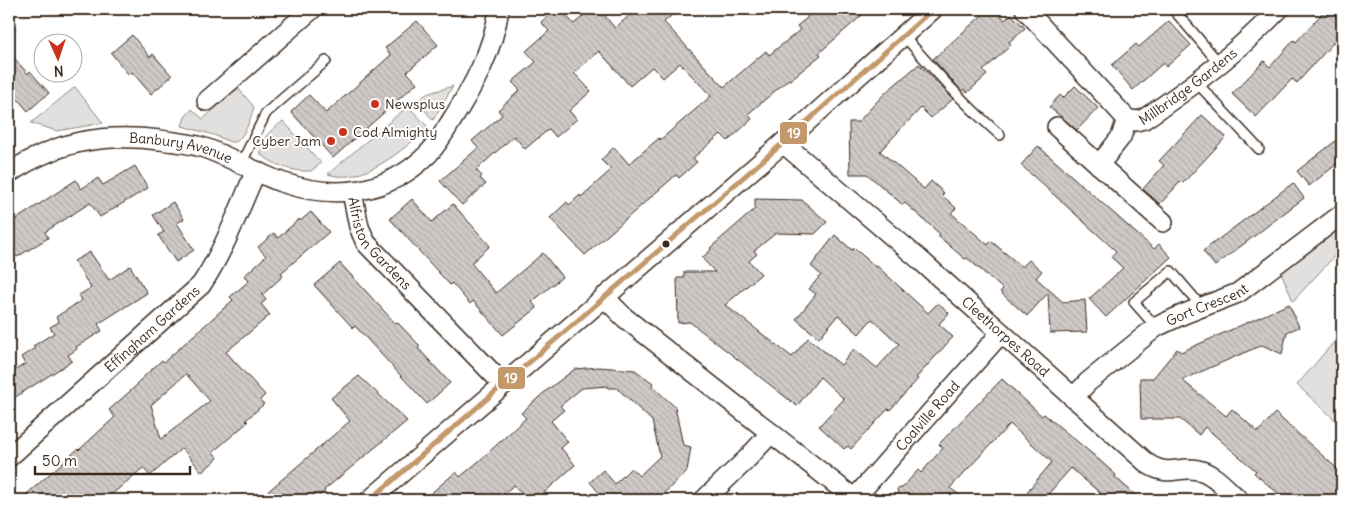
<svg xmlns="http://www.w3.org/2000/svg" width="1351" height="509" font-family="Delius,sans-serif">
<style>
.green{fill:#e2e0de;stroke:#8e857e}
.building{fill:url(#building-back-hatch);stroke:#3b2a1e;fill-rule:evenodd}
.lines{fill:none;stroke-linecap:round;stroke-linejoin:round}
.service-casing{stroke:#3b2a1e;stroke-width:12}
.minor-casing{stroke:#3b2a1e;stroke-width:22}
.service{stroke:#fff;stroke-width:9}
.minor{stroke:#fff;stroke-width:19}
.bus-1-casing{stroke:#fff;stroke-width:9}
.bus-1{stroke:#c3986a;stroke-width:5}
.poi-dot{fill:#c8321e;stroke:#fff;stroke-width:2}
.bus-dot{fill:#3b2a1e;stroke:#fff;stroke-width:2}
.labels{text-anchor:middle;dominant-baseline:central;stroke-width:4;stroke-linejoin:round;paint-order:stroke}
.street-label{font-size:14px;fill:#3b2a1e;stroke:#fff}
.poi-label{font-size:14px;fill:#3b2a1e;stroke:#fff;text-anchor:start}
.line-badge{stroke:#fff;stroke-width:2}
.badge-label{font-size:14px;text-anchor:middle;font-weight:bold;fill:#fff}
</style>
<defs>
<pattern id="building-back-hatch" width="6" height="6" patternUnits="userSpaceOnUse" patternTransform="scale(1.25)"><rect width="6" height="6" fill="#cfcac7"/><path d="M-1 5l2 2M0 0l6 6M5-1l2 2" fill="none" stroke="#b3aeaa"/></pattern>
</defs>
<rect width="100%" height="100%" fill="#fff"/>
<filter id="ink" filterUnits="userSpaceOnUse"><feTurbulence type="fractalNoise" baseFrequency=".02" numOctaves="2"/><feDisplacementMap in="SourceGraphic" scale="10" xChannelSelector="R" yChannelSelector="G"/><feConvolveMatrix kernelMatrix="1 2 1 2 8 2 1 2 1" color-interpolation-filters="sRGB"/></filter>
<g filter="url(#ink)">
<g class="green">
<polygon points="453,86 433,120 418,102 426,94"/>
<polygon points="75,87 103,123 57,131 31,123"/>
<path d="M 238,88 L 254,107 C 250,120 247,132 236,142 L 230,142 L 214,135 L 182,126 L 185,117 L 192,109 L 203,119 Z"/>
<path d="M 408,106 L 428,127 C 405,149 362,186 328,174 Z"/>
<path d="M 283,121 L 321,163 L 311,171 C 292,172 277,166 261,155 C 259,138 271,131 283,121 Z"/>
<polygon points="1342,223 1342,248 1293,301 1281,272"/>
<polygon points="1339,336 1342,338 1342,426 1297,385"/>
</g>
<g class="building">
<polygon points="556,9 560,9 574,24 591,9 599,9 615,28 637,9 679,9 664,22 724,87 766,51 769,55 800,30 797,26 808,17 801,9 869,9 819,53 821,55 790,80 789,79 748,114 752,119 728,141 721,134 693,158 697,162 679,178 676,175 585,255 550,218 567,202 569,205 580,195 581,197 611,170 601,160 614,147 629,164 659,138 660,140 711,96 680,63 663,78 652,67 630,86 599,51 574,73 591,91 569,111 577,119 556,137 549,129 525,149 514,136 476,170 482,176 480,178 486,184 462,205 440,181 478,148 472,141 502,115 498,110 520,90 512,82 536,62 526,51 549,31 541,22"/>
<polygon points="989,9 994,9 1005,20 1011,14 1025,28 1009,42 1011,45 983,71 987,75 967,93 964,89 962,91 933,59"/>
<polygon points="1326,9 1342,9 1342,33 1297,83 1292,79 1256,117 1232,94 1264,61 1270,67 1294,40 1296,42"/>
<polygon points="417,21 438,45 407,72 417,83 333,158 291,112 309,95 326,113 391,55 385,48"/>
<polygon points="1169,21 1191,45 1166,67 1163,63 1133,90 1112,65 1136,44 1139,47"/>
<polygon points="132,35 150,57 153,54 172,76 151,94 132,72 129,75 111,53"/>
<polygon points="9,52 28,74 30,71 49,93 28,111 9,89"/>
<polygon points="919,64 953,99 931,118 921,108 880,151 924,189 931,181 944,193 942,195 956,208 951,213 988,245 991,241 1022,267 1029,260 1042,271 1036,278 1063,302 1085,300 1087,332 1050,333 1048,293 1027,316 1000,292 1003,289 967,258 965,259 938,236 940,234 905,203 903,205 867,174 850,174 849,122 858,122 884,94"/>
<polygon points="1075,86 1098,108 1077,130 1049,107 1060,95 1063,98"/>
<polygon points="1202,115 1226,137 1183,183 1181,181 1160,204 1143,189 1164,165 1159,161"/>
<polygon points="1342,136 1342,160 1309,186 1297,171"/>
<polygon points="1038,146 1154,249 1159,244 1171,257 1106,317 1089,299 1123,268 1111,257 1116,251 1021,165"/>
<polygon points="135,166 148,188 100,217 90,203 45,232 48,238 17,257 9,245 9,224 76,180 81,189 98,178 103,185"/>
<polygon points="1293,183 1304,198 1215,266 1203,251"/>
<polygon points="412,199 432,222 453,204 490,246 471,263 496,293 543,253 562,277 532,302 537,308 503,335 473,301 470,304 452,283 450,285 390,219"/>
<polygon points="755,199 802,200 827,222 815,234 776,233 754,251 757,254 749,261 761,274 725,305 792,357 808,338 841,365 854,349 877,368 899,344 872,319 859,334 838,315 819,338 796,319 816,294 809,289 821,275 811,266 835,235 852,250 854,248 876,267 877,266 928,313 938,303 949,313 939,324 953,337 916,378 918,379 890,410 888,409 851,449 848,446 844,449 819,426 844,399 820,377 797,406 690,322 678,323 677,278 684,278 684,272 715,272 702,258 711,250 710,248 755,209"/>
<polygon points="173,202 184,219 177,223 194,250 176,262 158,235 164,232 153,215"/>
<path d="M 311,212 L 329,232 L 281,273 L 283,276 L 262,295 L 266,300 L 261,304 L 270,315 L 226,352 L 265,395 L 260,400 L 264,404 L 246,420 L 248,422 L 213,452 L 218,458 L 202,472 L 182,448 L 150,476 L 143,468 L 105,500 L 20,500 L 78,449 L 79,450 L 115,417 L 109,410 L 138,384 L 137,383 L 162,360 L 164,362 L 233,300 L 230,297 L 249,281 L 244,276 L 266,256 L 258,247 L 274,233 L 278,238 L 299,219 L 300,221 ZM 186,374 L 210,401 L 161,439 L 151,405 Z"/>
<polygon points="90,252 109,280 130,266 147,293 98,324 102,331 76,347 77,349 68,355 72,361 9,401 9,374 25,364 21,357 35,348 33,346 54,333 50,327 59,322 56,317 82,300 79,295 91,288 74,261"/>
<polygon points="340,263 395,323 397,322 420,346 418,348 450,383 427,404 355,326 353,328 314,285"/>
<polygon points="1289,304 1299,327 1287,332 1282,354 1262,345 1182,380 1226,416 1232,409 1258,432 1275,413 1342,473 1342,500 1286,500 1254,473 1256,471 1205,427 1199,435 1180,419 1141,419 1140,378 1153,378 1177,349 1181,352"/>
<polygon points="599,367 635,370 653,383 652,386 675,407 683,445 691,447 687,471 657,500 597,500 602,496 590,482 603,470 615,484 631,468 639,476 660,456 652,421 617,388 608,388 608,386 582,388 560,406 564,410 551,421 568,442 561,448 575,465 536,500 527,500 514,485 496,500 423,500 456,472 460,477 478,462 526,418 521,413 547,390 575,369"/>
<polygon points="359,376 407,421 324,490 325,491 314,500 258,500 350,421 331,398"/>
<polygon points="1002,379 1042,416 1044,414 1096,457 1116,475 1115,477 1141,500 1108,500 1071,468 1043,500 1034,500 1026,493 1052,462 1010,424 950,488 966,500 891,500 898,493 897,489 902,488 918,470 921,473 943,448 939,444"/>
</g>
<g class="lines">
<defs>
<g id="service">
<polyline points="1173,9 1219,63"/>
<path d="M 903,35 C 934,70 964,104 1000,135"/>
<polyline points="1196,82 1259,149"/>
<polyline points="241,164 266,113 326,61"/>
<polyline points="1156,327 1134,302 1171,271 1202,307"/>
</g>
<g id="minor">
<path id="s1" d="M 1025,9 L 1127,119 L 1136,121 L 1144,119 C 1192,87 1239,51 1279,9"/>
<polyline points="207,101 312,9"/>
<polyline points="1057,127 1163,222"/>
<path id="s2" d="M 783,143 L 919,259 L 1148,464 C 1170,478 1178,465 1198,470 C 1214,473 1227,490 1239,500"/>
<polyline points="1099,165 1121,137 1127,119"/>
<path id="s3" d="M 9,173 C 57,141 103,133 160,140 C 173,142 185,143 198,146 C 227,154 253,172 281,182 C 334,200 388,195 429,153 C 437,144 444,133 450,123 C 473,87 493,51 499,9"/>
<path id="s4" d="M 352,192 L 359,227 L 366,243 L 503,384"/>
<polyline points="604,297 625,318 856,500"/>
<path id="s5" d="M 1073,398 L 1088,382 L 1156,327 L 1184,314 L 1238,293 L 1342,214"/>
<path id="s6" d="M 9,457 L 201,285 C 224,251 239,209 256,171"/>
<path id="s7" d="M 854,499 L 1001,333"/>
<polyline points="370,500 783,143 933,9"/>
<polyline points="704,500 745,461 771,433"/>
</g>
</defs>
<use href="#service" class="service-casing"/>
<use href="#minor" class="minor-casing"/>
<use href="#service" class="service"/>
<use href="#minor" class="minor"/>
<defs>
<polyline id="bus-1" points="370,500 783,143 933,9"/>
</defs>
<use href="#bus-1" class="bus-1-casing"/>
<use href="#bus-1" class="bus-1"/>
</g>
</g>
<g class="poi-dot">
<circle cx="375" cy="104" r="5"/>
<circle cx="343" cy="132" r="5"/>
<circle cx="331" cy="141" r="5"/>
</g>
<circle class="bus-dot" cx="666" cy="244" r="4.5"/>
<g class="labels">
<g class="street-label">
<text stroke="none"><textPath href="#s1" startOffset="222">Millbridge Gardens</textPath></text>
<text stroke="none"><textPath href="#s3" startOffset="180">Banbury Avenue</textPath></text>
<text stroke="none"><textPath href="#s4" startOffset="60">Alfriston Gardens</textPath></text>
<text stroke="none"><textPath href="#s5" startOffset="165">Gort Crescent</textPath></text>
<text stroke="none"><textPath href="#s6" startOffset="192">Effingham Gardens</textPath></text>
<text stroke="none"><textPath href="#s2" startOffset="295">Cleethorpes Road</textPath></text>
<text stroke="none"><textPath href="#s7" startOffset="111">Coalville Road</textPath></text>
</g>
<g class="poi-label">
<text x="385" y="104">Newsplus</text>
<text x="353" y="132">Cod Almighty</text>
<text x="321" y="141" text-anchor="end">Cyber Jam</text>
</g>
</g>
<g class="line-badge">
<rect x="779" y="121" width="29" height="24" rx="5" fill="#c3986a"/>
<rect x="497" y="366" width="29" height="24" rx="5" fill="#c3986a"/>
</g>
<g class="badge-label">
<text x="794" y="138">19</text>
<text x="511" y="383">19</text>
</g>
<rect width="1351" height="509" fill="none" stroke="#fff" stroke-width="30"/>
<rect x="15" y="15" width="1321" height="479" fill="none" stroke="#3b2a1e" stroke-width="2" filter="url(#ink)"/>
<g transform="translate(58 58) rotate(177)"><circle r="24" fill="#ffffff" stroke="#b1aaa5"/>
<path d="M0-4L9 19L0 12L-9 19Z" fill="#c8321e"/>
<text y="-8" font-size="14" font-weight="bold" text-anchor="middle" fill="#3b2a1e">N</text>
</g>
<path d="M35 466v8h155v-8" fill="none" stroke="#3b2a1e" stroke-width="2.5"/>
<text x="42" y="466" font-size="15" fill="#3b2a1e" stroke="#ffffff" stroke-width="4" paint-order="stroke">50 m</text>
</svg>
